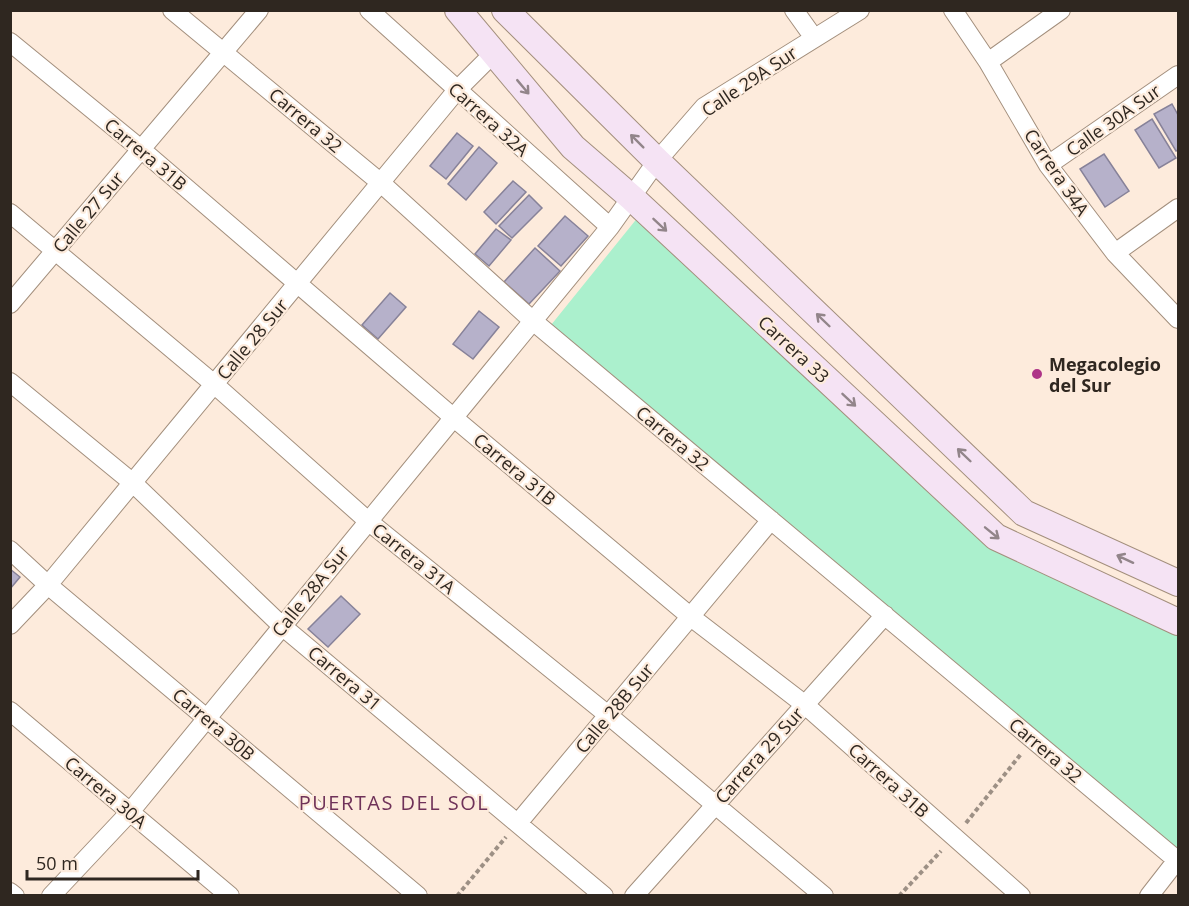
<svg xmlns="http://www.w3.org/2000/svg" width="1189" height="906" font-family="'Open Sans',sans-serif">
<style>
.green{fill:#abf0cd}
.building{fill:#b6b1ca;stroke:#878299;stroke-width:1.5}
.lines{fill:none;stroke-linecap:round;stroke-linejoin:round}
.street-casing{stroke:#a38f7d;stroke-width:20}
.secondary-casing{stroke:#a38f7d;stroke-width:28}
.path{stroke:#9d9085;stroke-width:4;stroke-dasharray:4.5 3;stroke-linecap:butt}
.street{stroke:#fff;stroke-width:18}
.secondary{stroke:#f5e3f4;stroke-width:26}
.oneway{stroke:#92858a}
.poi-dot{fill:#ae3487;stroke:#fdebdc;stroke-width:2}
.labels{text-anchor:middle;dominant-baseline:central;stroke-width:4.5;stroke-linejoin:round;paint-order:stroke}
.street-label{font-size:18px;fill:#2f2720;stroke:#fdebdc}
.poi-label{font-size:18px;font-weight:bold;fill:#2f2720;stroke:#fdebdc;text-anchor:start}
.neighbourhood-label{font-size:20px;letter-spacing:1.5px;fill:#6f3259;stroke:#fdebdc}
</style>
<rect width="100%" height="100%" fill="#fdebdc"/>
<path class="green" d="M 643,211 L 997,540 L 1178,625 L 1178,858 L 547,330 Z"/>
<path class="building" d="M 1172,104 L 1178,115 L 1178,150 L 1176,151 L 1154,114 Z
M 1152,119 L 1176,158 L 1159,168 L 1135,130 Z
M 457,133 L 473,146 L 446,179 L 430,166 Z
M 479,147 L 497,163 L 466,200 L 448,184 Z
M 1104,154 L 1129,191 L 1105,207 L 1080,169 Z
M 513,181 L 526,192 L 496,224 L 484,212 Z
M 529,195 L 542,208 L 512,238 L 499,226 Z
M 565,216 L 588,236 L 561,266 L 538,246 Z
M 496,229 L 511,240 L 489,266 L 475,254 Z
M 535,248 L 560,271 L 529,304 L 504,282 Z
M 390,293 L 406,307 L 378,339 L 362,325 Z
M 479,311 L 499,327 L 473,359 L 453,344 Z
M 10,569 L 20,577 L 10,589 Z
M 341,596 L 360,614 L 328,647 L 308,629 Z"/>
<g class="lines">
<g class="street-casing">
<path id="street" d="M 172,10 L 381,183 L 533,321 L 1178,861
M 369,10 L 610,227
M 794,10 L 814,38
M 953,10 L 988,62 L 1048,165 L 1115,253 L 1178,319
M 10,42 L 142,150 L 454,418 L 691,617 L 804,704 L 1021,896
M 988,62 L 1061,10
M 1048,165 L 1178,75
M 10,213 L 214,384 L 368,521 L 608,715 L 824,896
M 1115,253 L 1178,208
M 10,304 L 259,10
M 10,382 L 133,483 L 282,626 L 604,896
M 10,550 L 48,585 L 418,896
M 10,625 L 48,585 L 457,90 L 494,53
M 10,711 L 230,896
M 518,823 L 771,520
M 10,892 L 15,896
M 51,896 L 130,812 L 610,227 L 657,161 L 704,107 L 860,10
M 634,896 L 885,615
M 1149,896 L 1177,860"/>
</g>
<g class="secondary-casing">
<path id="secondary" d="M 458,10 L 573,147 L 632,198 L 996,537 L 1178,622
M 505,10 L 657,161 L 1024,513 L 1178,583"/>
</g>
<path class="path" d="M 966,823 L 1021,754
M 457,896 L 506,837
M 899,896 L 941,851"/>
<use href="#street" class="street"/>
<use href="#secondary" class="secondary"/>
</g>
<defs><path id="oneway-shaft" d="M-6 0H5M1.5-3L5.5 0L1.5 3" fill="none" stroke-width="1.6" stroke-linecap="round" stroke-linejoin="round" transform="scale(1.5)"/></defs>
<g class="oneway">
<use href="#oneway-shaft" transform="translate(523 87) rotate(50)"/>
<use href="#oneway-shaft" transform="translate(637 141) rotate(-135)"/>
<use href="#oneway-shaft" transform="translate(660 225) rotate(43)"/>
<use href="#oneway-shaft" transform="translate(823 320) rotate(-136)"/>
<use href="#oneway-shaft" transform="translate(849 400) rotate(43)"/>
<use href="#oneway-shaft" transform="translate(964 455) rotate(-136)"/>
<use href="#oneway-shaft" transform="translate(992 533) rotate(39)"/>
<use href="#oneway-shaft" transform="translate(1125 559) rotate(-155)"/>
</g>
<circle class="poi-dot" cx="1037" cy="374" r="6"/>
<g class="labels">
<g class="street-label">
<text transform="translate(749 81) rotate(-34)">Calle 29A Sur</text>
<text transform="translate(489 119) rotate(42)">Carrera 32A</text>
<text transform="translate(306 120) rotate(40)">Carrera 32</text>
<text transform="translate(1113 120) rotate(-35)">Calle 30A Sur</text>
<text transform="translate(146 154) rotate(40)">Carrera 31B</text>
<text transform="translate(1057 172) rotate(56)">Carrera 34A</text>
<text transform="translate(88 212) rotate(-50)">Calle 27 Sur</text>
<text transform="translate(252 339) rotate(-50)">Calle 28 Sur</text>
<text transform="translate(794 349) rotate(43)">Carrera 33</text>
<text transform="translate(673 438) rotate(40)">Carrera 32</text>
<text transform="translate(515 469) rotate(40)">Carrera 31B</text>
<text transform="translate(414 558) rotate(39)">Carrera 31A</text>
<text transform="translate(310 591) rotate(-51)">Calle 28A Sur</text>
<text transform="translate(345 678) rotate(40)">Carrera 31</text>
<text transform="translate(614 708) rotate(-50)">Calle 28B Sur</text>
<text transform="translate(214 724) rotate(40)">Carrera 30B</text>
<text transform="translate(1046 750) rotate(40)">Carrera 32</text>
<text transform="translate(759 755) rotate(-48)">Carrera 29 Sur</text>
<text transform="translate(889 780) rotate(42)">Carrera 31B</text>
<text transform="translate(106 792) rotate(40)">Carrera 30A</text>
</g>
<g class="poi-label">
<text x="1049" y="364">Megacolegio<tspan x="1049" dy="21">del Sur</tspan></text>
</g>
<g class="neighbourhood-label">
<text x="394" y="802">PUERTAS DEL SOL</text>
</g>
</g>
<rect width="1189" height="906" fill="none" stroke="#2f2720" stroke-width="24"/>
<path d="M27 870v9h171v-9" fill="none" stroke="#2f2720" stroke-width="3"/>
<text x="36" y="870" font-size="18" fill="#2f2720" stroke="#fdebdc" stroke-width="4.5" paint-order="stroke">50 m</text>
</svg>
